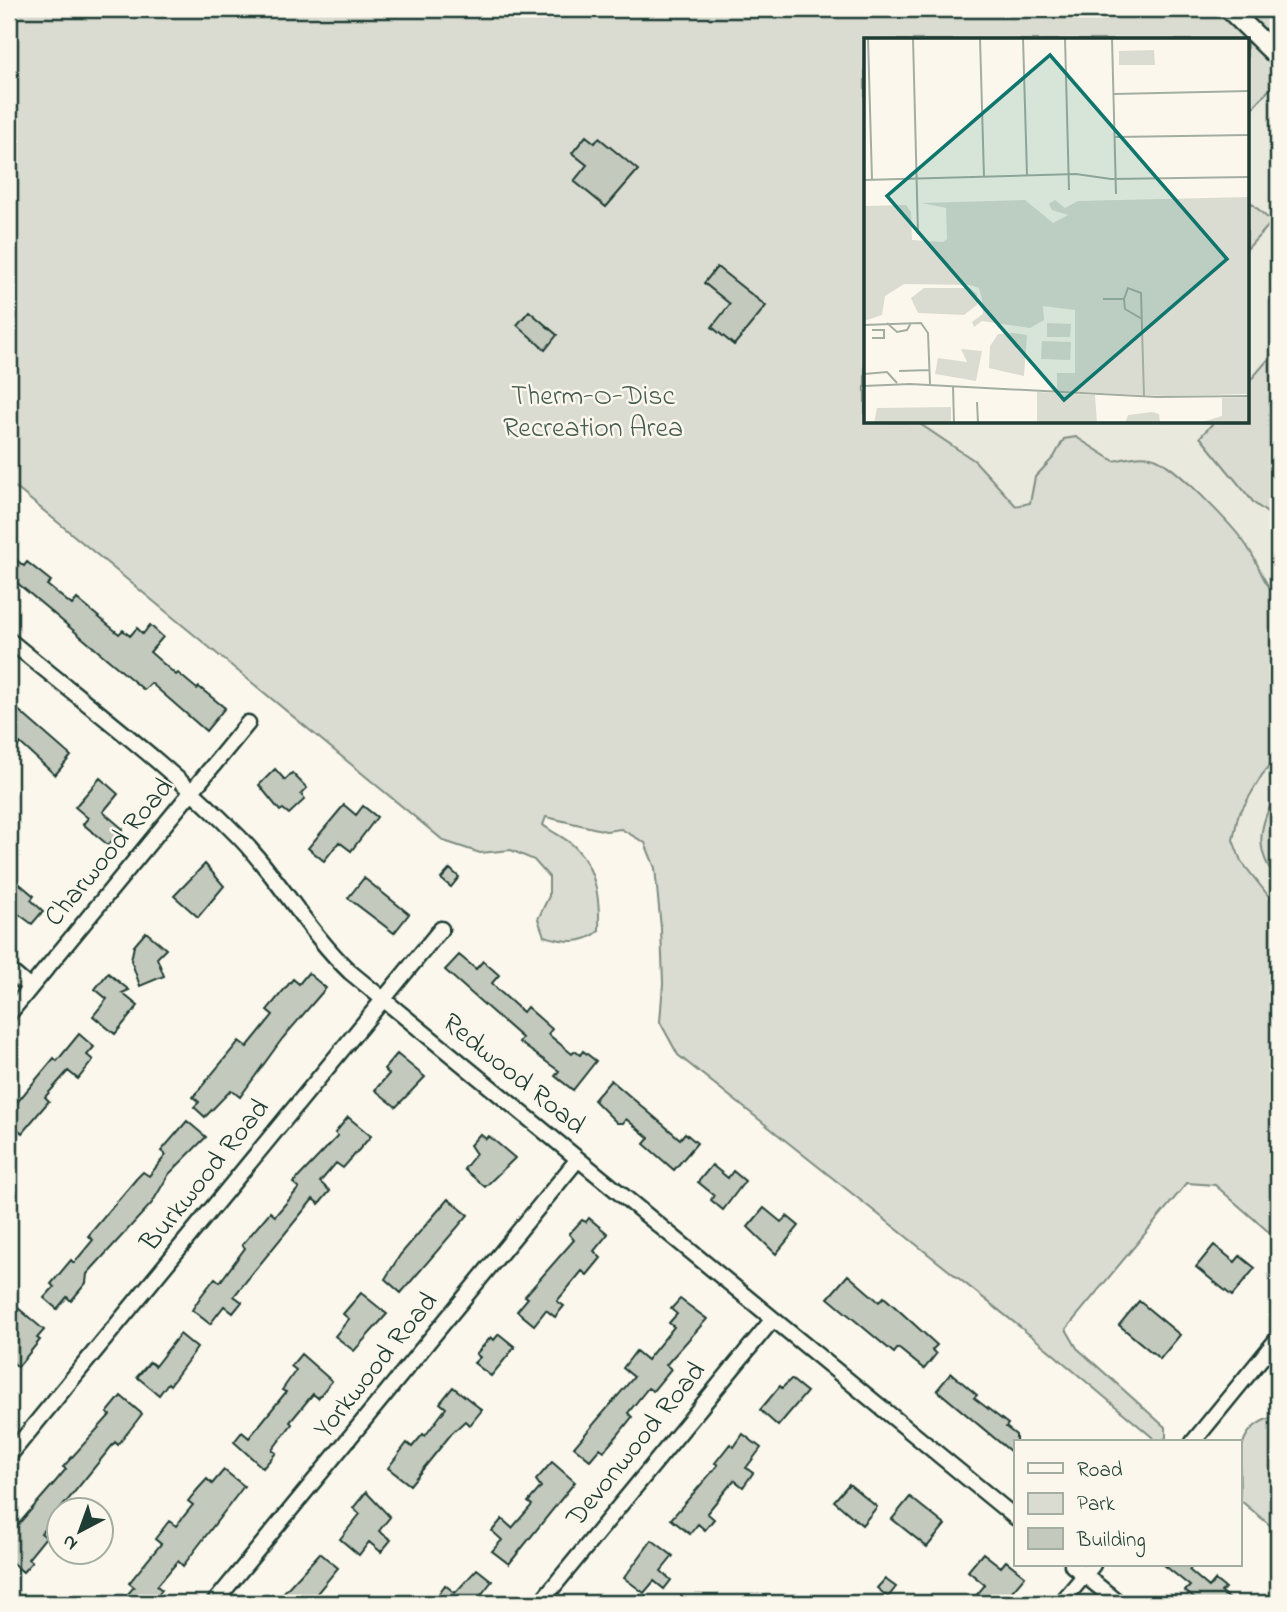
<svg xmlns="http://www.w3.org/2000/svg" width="1287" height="1612" font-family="'Indie Flower',sans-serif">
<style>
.built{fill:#eae9de}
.green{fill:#dbdcd1;stroke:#7d8c82;stroke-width:2}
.building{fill:#c4c9be;stroke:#1f3d34;stroke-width:2}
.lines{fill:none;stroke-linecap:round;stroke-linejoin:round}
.minor-casing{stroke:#1f3d34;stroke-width:19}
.tertiary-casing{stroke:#1f3d34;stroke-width:23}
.minor{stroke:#fbf7ec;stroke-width:14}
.tertiary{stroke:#fbf7ec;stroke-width:18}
.labels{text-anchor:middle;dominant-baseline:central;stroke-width:5;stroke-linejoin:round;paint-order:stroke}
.park-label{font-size:28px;fill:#455d53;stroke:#fbf7ec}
.street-label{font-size:28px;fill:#1f3d34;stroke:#fbf7ec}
.inset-road{fill:none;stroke:#a3ada2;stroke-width:2}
.view{fill:#0f766e;fill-opacity:0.15;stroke:#0f766e;stroke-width:3.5}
.inset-edge{fill:none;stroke:#1f3d34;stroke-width:3.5}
</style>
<rect width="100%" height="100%" fill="#fbf7ec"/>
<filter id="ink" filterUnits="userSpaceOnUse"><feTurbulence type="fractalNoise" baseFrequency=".0143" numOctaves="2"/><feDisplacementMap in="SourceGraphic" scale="14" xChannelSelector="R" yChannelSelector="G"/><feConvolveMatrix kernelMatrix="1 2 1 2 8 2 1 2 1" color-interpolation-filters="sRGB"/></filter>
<g filter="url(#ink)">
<path class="built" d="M 1278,80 L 1278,596 L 1264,585 L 1250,551 L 1136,456 L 1114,462 L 1076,437 L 1064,439 L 1054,457 L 1036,477 L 1030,504 L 1016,506 L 975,461 L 917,422 L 1247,422 L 1247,114 Z
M 1278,756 L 1278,908 L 1241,861 L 1233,840 L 1238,816 L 1262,775 Z"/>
<path class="green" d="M 9,9 L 1218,9 L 1278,66 L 1278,80 L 1247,114 L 1247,40 L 865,40 L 865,422 L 917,422 L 975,461 L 1016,506 L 1030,503 L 1035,477 L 1054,457 L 1064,439 L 1076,437 L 1114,461 C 1127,458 1144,453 1157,459 C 1179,470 1237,529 1250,551 C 1261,568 1262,583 1278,596 L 1278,756 L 1262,775 L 1238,816 L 1233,840 L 1241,861 L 1278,908 L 1278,1240 L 1215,1185 L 1187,1183 L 1066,1329 L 1077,1348 L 1166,1428 L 1166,1438 L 1158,1442 L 1045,1347 L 678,1055 L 660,1022 L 663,983 L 661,928 L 655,868 L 645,843 L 621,829 L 606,831 L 546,817 L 543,825 C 553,833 566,838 575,847 C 597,870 600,901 599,931 C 583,945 564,942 544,936 L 538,919 L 549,896 L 549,877 L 534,860 L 511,850 L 480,853 L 444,841 L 9,482 Z
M 1240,9 L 1278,9 L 1278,46 Z
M 1247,199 L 1272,222 L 1247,249 Z
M 1278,348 L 1278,521 L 1254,503 L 1200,437 L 1214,422 L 1247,422 L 1247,384 Z
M 1278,791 L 1278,880 C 1252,850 1260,822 1278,791 Z
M 1278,1416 L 1278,1532 L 1240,1500 C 1240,1464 1232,1425 1278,1416 Z"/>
<path class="building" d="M 586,136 L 595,143 L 599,138 L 638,170 L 606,207 L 574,181 L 587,165 L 572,153 Z
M 717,267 L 766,306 L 734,345 L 712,327 L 730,304 L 704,283 Z
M 529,311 L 557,335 L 545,350 L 517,325 Z
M 9,554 L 24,566 L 27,562 L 51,581 L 47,585 L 72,605 L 77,599 L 119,634 L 123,630 L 130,636 L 137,628 L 143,634 L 150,625 L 163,637 L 150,652 L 176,675 L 178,673 L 197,689 L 199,687 L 225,708 L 206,731 L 151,683 L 144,690 L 9,576 Z
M 9,702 L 71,756 L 55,775 L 20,743 L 18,746 L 9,738 Z
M 275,769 L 285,780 L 292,773 L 307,788 L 301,794 L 305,799 L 289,814 L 283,809 L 280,811 L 259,785 Z
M 100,778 L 118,794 L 103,812 L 123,829 L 108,845 L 83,824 L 88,818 L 75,807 Z
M 344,805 L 356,815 L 363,806 L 377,817 L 351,851 L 339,842 L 324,861 L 308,848 Z
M 205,864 L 224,886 L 198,917 L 174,896 Z
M 450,869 L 459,877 L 451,887 L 441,879 Z
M 9,875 L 34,896 L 31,900 L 43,911 L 32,924 L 9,907 Z
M 364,878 L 409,914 L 394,933 L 348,898 Z
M 146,932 L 166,949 L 157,958 L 164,976 L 140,986 L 131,960 L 134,946 Z
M 459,955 L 476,969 L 483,961 L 499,975 L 492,983 L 497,989 L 523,1012 L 527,1007 L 552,1029 L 548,1034 L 572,1054 L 575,1051 L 580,1055 L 583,1051 L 596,1061 L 573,1090 L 555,1076 L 559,1071 L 519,1042 L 522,1038 L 445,970 Z
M 108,973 L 129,990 L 122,993 L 138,1006 L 115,1034 L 93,1016 L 107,999 L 95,989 Z
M 308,973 L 326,988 L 282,1039 L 240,1097 L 231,1090 L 205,1117 L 194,1107 L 199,1102 L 193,1097 L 239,1041 L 247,1047 L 273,1015 L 267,1010 L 293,979 L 299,984 Z
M 79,1034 L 94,1047 L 87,1055 L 93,1060 L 78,1079 L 68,1071 L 45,1097 L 49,1101 L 22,1133 L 9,1121 L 9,1102 L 14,1106 L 54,1058 L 57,1061 Z
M 397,1054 L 425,1077 L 396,1107 L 375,1090 L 389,1074 L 384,1069 Z
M 611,1080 L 680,1139 L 685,1133 L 697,1143 L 674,1170 L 644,1144 L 649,1138 L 626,1119 L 623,1123 L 617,1123 L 594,1100 Z
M 348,1117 L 371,1136 L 343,1168 L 336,1163 L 320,1182 L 330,1191 L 319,1204 L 313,1199 L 234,1296 L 242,1302 L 233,1313 L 224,1306 L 210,1324 L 192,1310 L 201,1296 L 215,1278 L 220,1282 L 245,1248 L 242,1245 L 270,1212 L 275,1216 L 299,1188 L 293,1183 L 338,1136 L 335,1133 Z
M 187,1121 L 206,1137 L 169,1174 L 152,1203 L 87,1274 L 86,1283 L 71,1301 L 67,1297 L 57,1309 L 44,1298 L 54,1287 L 51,1284 L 71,1260 L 74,1263 L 93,1240 L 88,1236 L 137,1178 L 143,1172 L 149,1176 L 166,1155 L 161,1151 Z
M 480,1134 L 486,1139 L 489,1136 L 515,1158 L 485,1187 L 464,1169 L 476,1154 L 470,1145 Z
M 712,1165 L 728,1178 L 733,1171 L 745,1181 L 723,1210 L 711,1200 L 714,1195 L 698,1182 Z
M 448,1199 L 468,1215 L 401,1293 L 385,1279 L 400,1255 Z
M 764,1208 L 781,1222 L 787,1216 L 799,1226 L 776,1254 L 748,1227 Z
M 589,1218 L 608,1234 L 594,1251 L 601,1258 L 587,1275 L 582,1271 L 557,1301 L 564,1306 L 555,1317 L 546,1310 L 534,1325 L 517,1311 L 528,1298 L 525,1296 L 574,1240 L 569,1234 L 582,1220 L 586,1222 Z
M 1214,1245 L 1235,1262 L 1240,1256 L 1255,1268 L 1232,1296 L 1196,1267 Z
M 848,1275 L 879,1302 L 884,1297 L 937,1345 L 932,1350 L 936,1354 L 924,1369 L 898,1348 L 894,1353 L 828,1298 Z
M 361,1293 L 387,1314 L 354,1351 L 335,1336 L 349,1319 L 343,1314 Z
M 680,1299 L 707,1319 L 666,1365 L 671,1369 L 653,1391 L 648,1388 L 628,1413 L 632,1417 L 617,1436 L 604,1451 L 600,1448 L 590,1460 L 574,1447 L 634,1377 L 623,1368 L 636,1351 L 647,1360 L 674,1327 L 669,1323 L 677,1314 L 671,1309 Z
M 1139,1301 L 1180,1335 L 1160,1359 L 1119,1325 Z
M 18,1308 L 44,1330 L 37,1338 L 40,1340 L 18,1367 L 9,1359 L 9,1319 Z
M 180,1334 L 197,1348 L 170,1385 L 168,1383 L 159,1395 L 137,1377 L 150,1362 L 155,1366 Z
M 499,1334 L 515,1347 L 491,1376 L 474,1363 L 480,1357 L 476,1354 L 491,1337 L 494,1340 Z
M 301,1354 L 332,1381 L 318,1398 L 313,1394 L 290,1422 L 292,1424 L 272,1450 L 276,1453 L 263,1468 L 234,1442 L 242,1432 L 249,1438 L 286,1392 L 282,1390 L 296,1370 L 291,1366 Z
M 951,1373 L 977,1395 L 974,1398 L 1008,1424 L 1006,1427 L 1016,1435 L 1016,1456 L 937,1390 Z
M 791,1379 L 807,1392 L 778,1426 L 760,1410 L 780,1386 L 782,1388 Z
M 453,1387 L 482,1410 L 470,1425 L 465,1421 L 452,1433 L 410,1485 L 388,1468 L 407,1443 L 412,1447 L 423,1434 L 425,1436 L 446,1408 L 440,1403 Z
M 121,1396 L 142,1414 L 118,1445 L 115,1442 L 41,1533 L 46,1537 L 28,1559 L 32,1562 L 23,1572 L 9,1560 L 9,1535 L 56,1481 L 66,1469 L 63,1467 L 110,1415 L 107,1413 Z
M 743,1434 L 761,1448 L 746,1468 L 753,1473 L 743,1487 L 734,1480 L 707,1513 L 714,1519 L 705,1530 L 698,1524 L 690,1534 L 671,1519 L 718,1465 L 715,1463 L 730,1444 L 734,1447 Z
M 552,1462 L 575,1482 L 509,1564 L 492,1551 L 502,1540 L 492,1531 L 502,1519 L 512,1528 L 532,1505 L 528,1502 L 541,1487 L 536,1480 Z
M 224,1470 L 244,1486 L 195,1550 L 183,1566 L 178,1561 L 157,1586 L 162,1590 L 151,1603 L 120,1603 L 134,1587 L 129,1583 L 161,1544 L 155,1539 L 169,1521 L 176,1526 L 193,1505 L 188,1501 L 197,1490 L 207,1479 L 212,1484 Z
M 849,1484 L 877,1507 L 862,1525 L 834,1501 Z
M 366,1492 L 390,1517 L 379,1531 L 391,1540 L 381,1552 L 369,1542 L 359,1555 L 340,1539 L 360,1514 L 353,1508 Z
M 910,1497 L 945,1525 L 927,1547 L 892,1519 Z
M 652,1540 L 673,1556 L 661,1571 L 671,1580 L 664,1589 L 654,1581 L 644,1593 L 624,1578 Z
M 320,1553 L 338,1568 L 309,1603 L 274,1603 Z
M 983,1553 L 1001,1567 L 1006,1561 L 1025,1576 L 1002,1603 L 970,1603 L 985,1585 L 968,1571 Z
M 1164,1565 L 1194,1565 L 1189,1570 L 1209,1587 L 1215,1580 L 1225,1588 L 1221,1592 L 1235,1603 L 1200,1603 L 1185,1591 L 1190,1586 Z
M 477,1569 L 492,1581 L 481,1595 L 492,1603 L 445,1603 L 437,1596 L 445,1585 L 455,1593 Z
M 885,1579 L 896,1587 L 888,1597 L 877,1588 Z"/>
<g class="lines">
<g class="minor-casing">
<path id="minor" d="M 9,640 C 86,704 169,765 239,837 C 280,879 307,931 350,972 L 1016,1518
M 9,970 L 30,988
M 9,1014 L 248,723
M 1193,1442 L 1278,1338
M 9,1456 L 441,929
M 1072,1565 L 1119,1603
M 214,1603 L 578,1159
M 540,1603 L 773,1319
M 1061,1603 L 1093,1565"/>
</g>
<g class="tertiary-casing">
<path id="tertiary" d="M 1229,9 L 1278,57"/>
</g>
<use href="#minor" class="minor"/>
<use href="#tertiary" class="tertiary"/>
</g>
</g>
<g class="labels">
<g class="park-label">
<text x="593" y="397">Therm-O-Disc<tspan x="593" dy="32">Recreation Area</tspan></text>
</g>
<g class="street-label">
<text transform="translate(110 853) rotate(-50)">Charwood Road</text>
<text transform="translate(513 1075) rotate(39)">Redwood Road</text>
<text transform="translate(206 1176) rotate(-51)">Burkwood Road</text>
<text transform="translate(377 1366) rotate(-51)">Yorkwood Road</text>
<text transform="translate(637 1445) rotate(-51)">Devonwood Road</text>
</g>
</g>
<g transform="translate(864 38)">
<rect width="385" height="385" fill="#fbf7ec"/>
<path d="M 290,12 L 291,27 L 255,27 L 255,13 ZM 385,159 L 385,356 L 302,358 L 193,353 L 193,335 L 211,335 L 211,272 L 179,268 L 180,282 L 166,290 L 118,283 L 110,289 L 108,284 L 119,276 L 118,261 L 115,250 L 106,247 L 40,246 L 21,258 L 18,277 L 0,283 L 0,168 L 42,167 L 47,174 L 48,202 L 79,204 L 83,201 L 82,170 L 58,165 L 161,162 L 189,185 L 204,177 L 188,172 L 185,166 L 191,162 L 201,170 L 214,163 ZM 60,250 L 106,250 L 113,256 L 113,267 L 100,277 L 54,275 L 47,260 ZM 183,285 L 207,286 L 206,299 L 183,299 ZM 149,295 L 163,297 L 160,338 L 125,330 L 126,308 L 134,296 ZM 178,303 L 207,304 L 206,322 L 177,321 ZM 97,311 L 118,313 L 112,343 L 71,336 L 74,320 L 103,324 ZM 173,354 L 231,357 L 233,385 L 173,385 ZM 385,359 L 385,385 L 335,385 L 358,378 L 358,360 ZM 87,369 L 87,384 L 10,385 L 13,370 ZM 288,374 L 295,376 L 296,385 L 261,385 L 264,377 Z" fill="#dbdcd1"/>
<path class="inset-road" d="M 4,0 L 8,142M 49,0 L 54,196M 116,0 L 120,139M 159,0 L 163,137M 201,0 L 205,152M 248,0 L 252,156M 250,56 L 385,53M 251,99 L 385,97M 0,142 L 212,136 L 247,141 L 385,139M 239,261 L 260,261 L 261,271 L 278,281M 260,261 L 264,250 L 277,255 L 280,358M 23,285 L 33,294 L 43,292 L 47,285M 0,287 L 57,285 L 64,295 L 66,346M 8,292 L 20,292 L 20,300 L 8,300M 35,333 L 66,332M 0,336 L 23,334 L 33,345M 0,348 L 46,346 L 293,359 L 385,358M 89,348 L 90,385M 113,364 L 114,385"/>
<path class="view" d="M 186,17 L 363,221 L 200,362 L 23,158 Z"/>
<rect width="385" height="385" class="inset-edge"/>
</g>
<rect width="1287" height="1612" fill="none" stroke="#fbf7ec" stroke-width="35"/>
<rect x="18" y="18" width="1252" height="1577" fill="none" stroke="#1f3d34" stroke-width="2.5" filter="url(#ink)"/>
<rect x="1014" y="1440" width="228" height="126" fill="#fbf7ec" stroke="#a3ada2" stroke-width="2"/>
<rect x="1028" y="1463" width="35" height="10" fill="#fbf7ec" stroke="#a3ada2" stroke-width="2"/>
<text x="1077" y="1476" font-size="21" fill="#1f3d34">Road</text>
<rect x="1028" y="1493" width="35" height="21" fill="#dbdcd1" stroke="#a3ada2" stroke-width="2"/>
<text x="1077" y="1510" font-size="21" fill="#1f3d34">Park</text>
<rect x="1028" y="1528" width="35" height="21" fill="#c4c9be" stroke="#a3ada2" stroke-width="2"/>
<text x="1077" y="1546" font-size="21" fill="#1f3d34">Building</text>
<g transform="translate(80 1531) rotate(221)"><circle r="33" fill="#fbf7ec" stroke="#a3ada2" stroke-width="2"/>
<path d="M0-5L12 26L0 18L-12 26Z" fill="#1f3d34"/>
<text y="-10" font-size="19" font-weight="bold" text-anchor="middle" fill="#1f3d34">N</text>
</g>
</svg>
